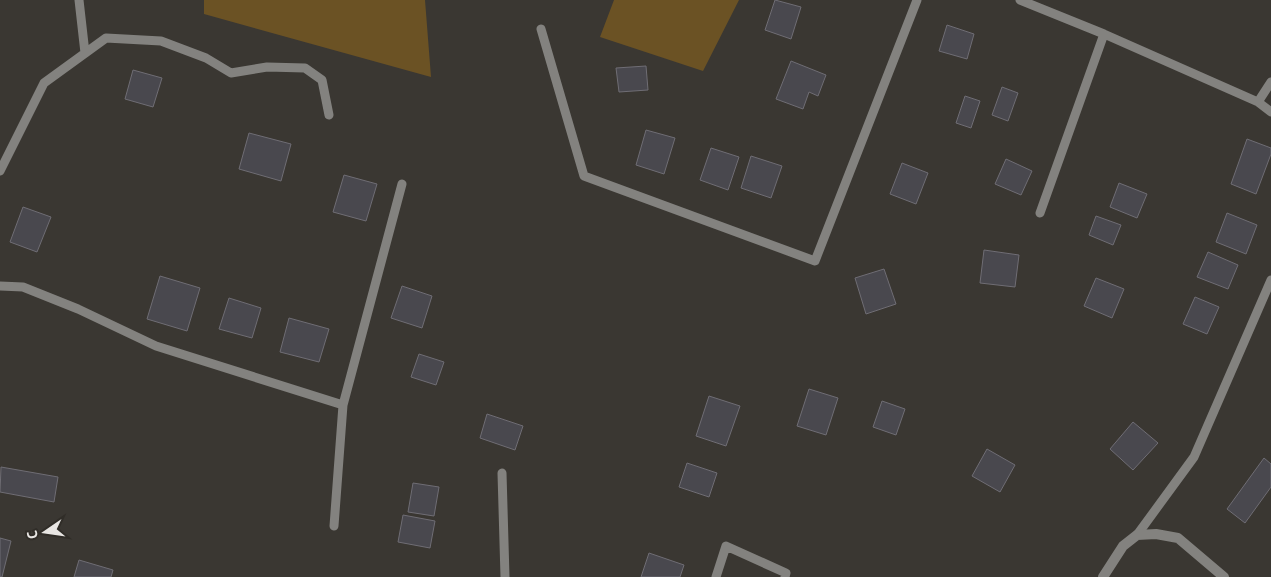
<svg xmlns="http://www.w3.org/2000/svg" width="1271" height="577" font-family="'PT Sans',sans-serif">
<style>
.green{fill:#6b5224}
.building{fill:#49484e;stroke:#6f6d74}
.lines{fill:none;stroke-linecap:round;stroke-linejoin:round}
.service{stroke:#83827f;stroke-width:9}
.minor{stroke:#83827f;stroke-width:10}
</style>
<rect width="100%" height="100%" fill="#3a3732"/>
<path class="green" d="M 204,0 L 425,0 L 431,77 L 204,14 Z
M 614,0 L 739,0 L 703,71 L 600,37 Z"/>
<path class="building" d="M 775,0 L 801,7 L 791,39 L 765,30 Z
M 947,25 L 974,34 L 967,59 L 939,51 Z
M 791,61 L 826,75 L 818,96 L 809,92 L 803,109 L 776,99 Z
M 646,66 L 648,90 L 619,92 L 616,68 Z
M 133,70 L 162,78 L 153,107 L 125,99 Z
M 1002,87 L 1018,93 L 1008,121 L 992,115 Z
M 965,96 L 980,101 L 971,128 L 956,123 Z
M 646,130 L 675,138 L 664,174 L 636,165 Z
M 249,133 L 291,144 L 281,181 L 239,169 Z
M 1247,139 L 1271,148 L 1271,154 L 1256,194 L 1231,184 Z
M 711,148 L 739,157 L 728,190 L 700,180 Z
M 751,156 L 782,166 L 771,198 L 741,188 Z
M 1006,159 L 1032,171 L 1021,195 L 995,184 Z
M 902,163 L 928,173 L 916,204 L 890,194 Z
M 344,175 L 377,184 L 366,221 L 333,212 Z
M 1119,183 L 1147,194 L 1137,218 L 1110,207 Z
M 23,207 L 51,217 L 37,252 L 10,242 Z
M 1227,213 L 1257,225 L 1246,254 L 1216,242 Z
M 1096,216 L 1121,225 L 1113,245 L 1089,235 Z
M 984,250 L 1019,255 L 1015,287 L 980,283 Z
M 1208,252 L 1238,265 L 1228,289 L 1197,277 Z
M 884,269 L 896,304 L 866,314 L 855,278 Z
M 160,276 L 200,288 L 187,331 L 147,319 Z
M 1096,278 L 1124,289 L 1112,318 L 1084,306 Z
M 402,286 L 432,296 L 422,328 L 391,318 Z
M 1195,297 L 1219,307 L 1207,334 L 1183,324 Z
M 229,298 L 261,308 L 252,338 L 219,329 Z
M 289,318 L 329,329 L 319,362 L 280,352 Z
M 419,354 L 444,362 L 436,385 L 411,377 Z
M 809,389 L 838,398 L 826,435 L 797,426 Z
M 709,396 L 740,406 L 726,446 L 696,436 Z
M 882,401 L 905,409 L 896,435 L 873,427 Z
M 487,414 L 523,426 L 515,450 L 480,438 Z
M 1133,422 L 1158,443 L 1133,470 L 1110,449 Z
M 987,449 L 1015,465 L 1000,492 L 972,476 Z
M 1264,458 L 1271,464 L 1271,487 L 1245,523 L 1227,509 Z
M 687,463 L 717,473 L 709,497 L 679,487 Z
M 1,467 L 58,477 L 54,502 L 0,492 Z
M 413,483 L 439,487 L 434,516 L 408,512 Z
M 403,515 L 435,521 L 430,548 L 398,542 Z
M 0,538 L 11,541 L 2,577 L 0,577 Z
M 649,553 L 684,565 L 680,577 L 641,577 Z
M 79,560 L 113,570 L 111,577 L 74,577 Z"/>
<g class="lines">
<path class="service" d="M 79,0 L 85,53
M 1020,0 L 1104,34 L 1258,102 L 1271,112
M 541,29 L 584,176 L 815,261 L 917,0
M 1258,102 L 1271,82
M 0,171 L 44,83 L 106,38 L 161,41 L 206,58 L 231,73 L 267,67 L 305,68 L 322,80 L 329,115
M 1040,213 L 1104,34
M 0,286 L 23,287 L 78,309 L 156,346 L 343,405 L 402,184
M 502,473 L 505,577
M 334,526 L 343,405
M 1137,535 L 1194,457 L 1271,280
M 716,577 L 726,546 L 786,573 L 785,577"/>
<path class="minor" d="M 1103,577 L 1123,546 L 1137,535 L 1156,534 L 1178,538 L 1224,577"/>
</g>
<g transform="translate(45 532) rotate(257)" stroke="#302d28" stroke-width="4" paint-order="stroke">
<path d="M0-4L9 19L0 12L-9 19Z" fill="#e8e6e3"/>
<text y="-8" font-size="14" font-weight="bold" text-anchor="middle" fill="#e8e6e3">С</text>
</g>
</svg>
